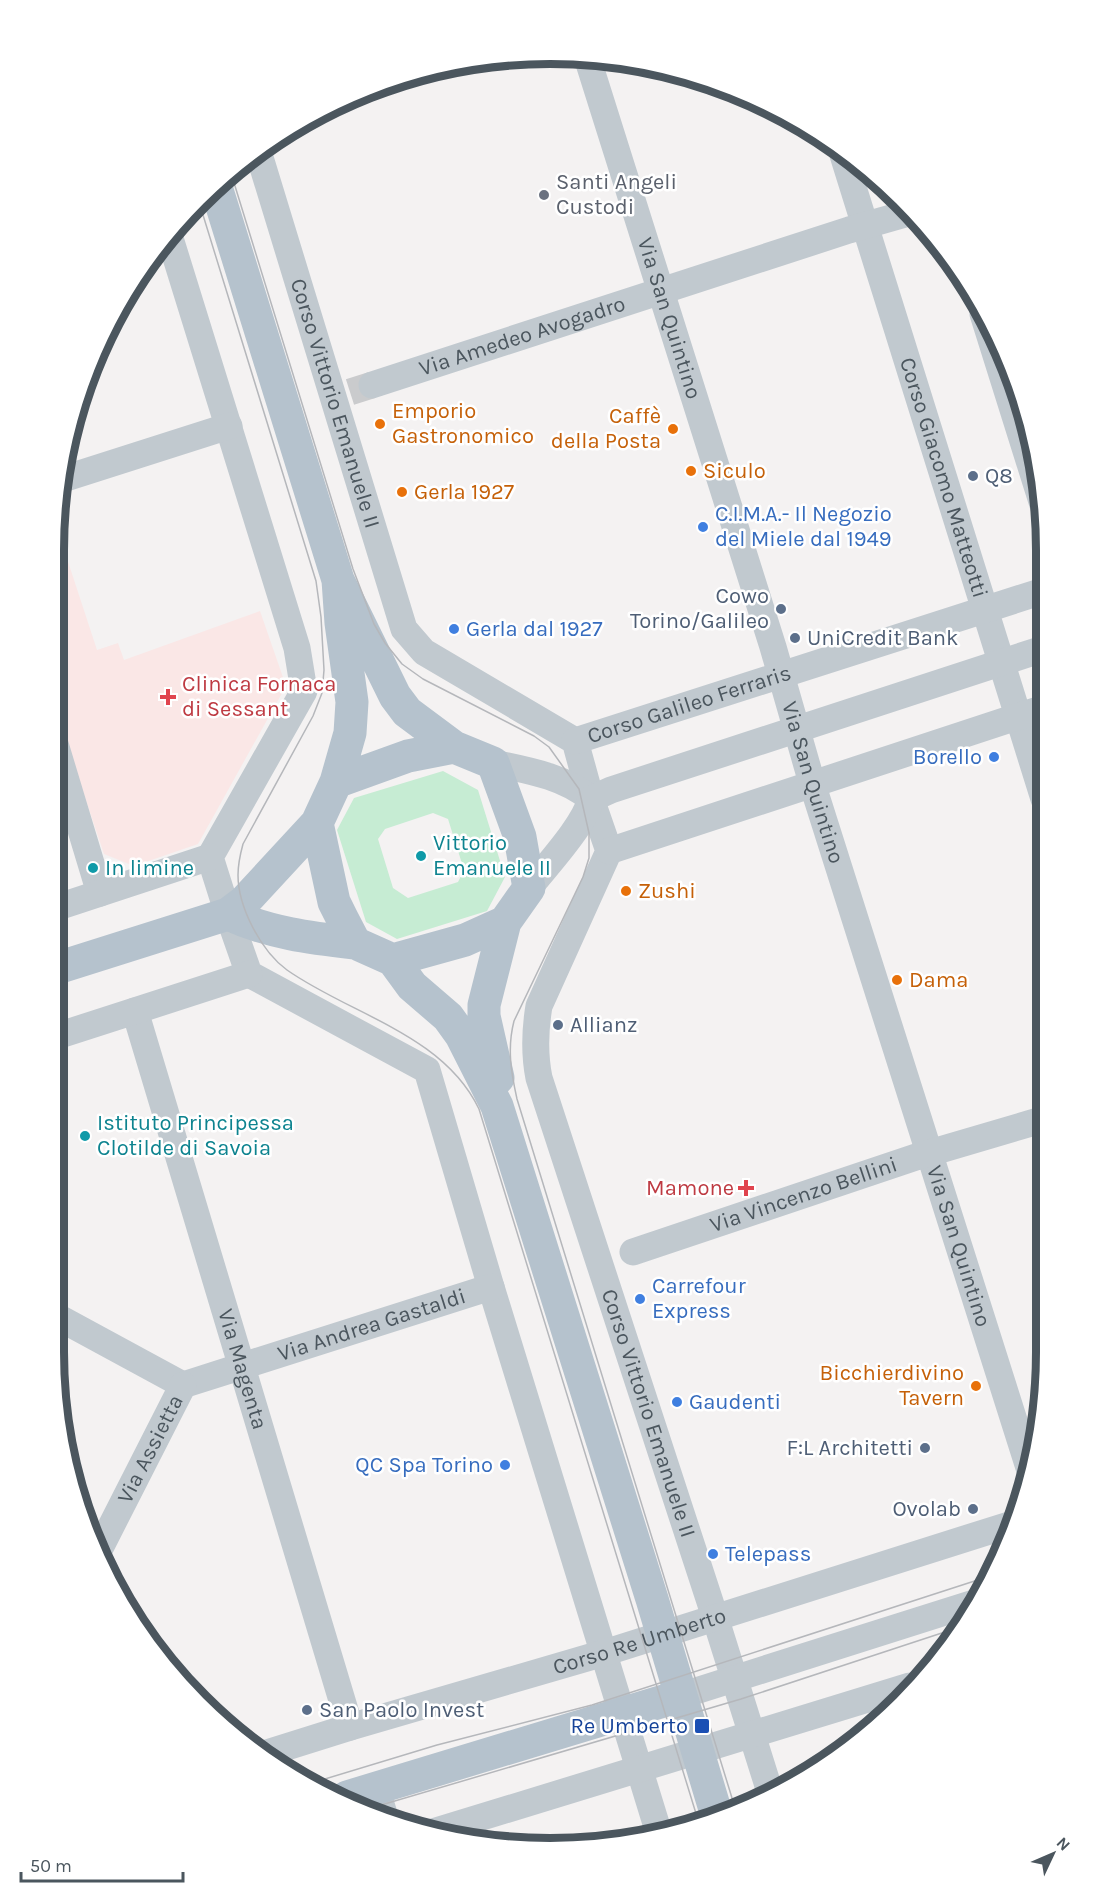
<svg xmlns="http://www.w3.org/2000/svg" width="1101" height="1902" font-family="Karla,sans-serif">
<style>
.medical{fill:#fae7e6}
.green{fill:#c6ecd3;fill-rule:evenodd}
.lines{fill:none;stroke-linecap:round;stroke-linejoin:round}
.minor-tunnel{stroke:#cacbcd;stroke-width:27;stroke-dasharray:27 14;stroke-linecap:butt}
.minor{stroke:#c1c9cf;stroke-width:27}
.major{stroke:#b5c2cd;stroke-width:33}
.tram{stroke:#b5b7bb;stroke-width:1.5}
.worship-dot{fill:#6b7280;stroke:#fff;stroke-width:2}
.food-dot{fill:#e8710a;stroke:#fff;stroke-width:2}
.service-dot{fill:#5c6f8a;stroke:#fff;stroke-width:2}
.shop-dot{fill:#3f7fe0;stroke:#fff;stroke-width:2}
.health-dot{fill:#e0444e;stroke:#fff;stroke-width:2}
.culture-dot{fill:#0f9aa8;stroke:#fff;stroke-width:2}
.transit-dot{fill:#1a4fb4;stroke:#fff;stroke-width:2}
.labels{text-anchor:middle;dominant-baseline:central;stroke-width:5;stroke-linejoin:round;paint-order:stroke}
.worship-label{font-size:22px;fill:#5b616d;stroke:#fff;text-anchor:start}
.street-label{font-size:22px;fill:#4b565e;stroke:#fff}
.food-label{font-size:22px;fill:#c56008;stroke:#fff;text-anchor:start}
.service-label{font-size:22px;fill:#4e5e75;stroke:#fff;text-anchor:start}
.shop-label{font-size:22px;fill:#366cbe;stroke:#fff;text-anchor:start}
.health-label{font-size:22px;fill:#be3a42;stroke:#fff;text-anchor:start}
.culture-label{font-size:22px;fill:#0d838f;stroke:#fff;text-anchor:start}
.transit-label{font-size:22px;fill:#164399;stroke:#fff;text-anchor:end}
.rim{fill:none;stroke:#4b565e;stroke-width:8}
</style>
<rect width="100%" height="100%" fill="#f4f2f2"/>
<path class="medical" d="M 55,522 L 97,650 L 118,643 L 124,660 L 260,611 L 286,686 L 198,844 L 134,866 L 104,854 L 55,708 Z"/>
<path class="green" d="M 443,771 L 478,790 L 505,877 L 487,911 L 397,939 L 366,922 L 337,830 L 354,798 ZM 433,813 L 448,819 L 464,870 L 458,882 L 408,898 L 393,888 L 378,839 L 385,829 Z"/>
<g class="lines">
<path class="minor-tunnel" d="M 350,392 L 372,385"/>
<g class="minor">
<path id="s1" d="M 587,57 L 773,647 L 812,783 L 1031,1474"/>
<path id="s2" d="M 258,151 L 404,629 L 424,652 L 575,741 L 591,799 L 609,851 L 539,1006 C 535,1030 534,1053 539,1078 L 715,1617 L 770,1792"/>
<path id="s3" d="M 843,155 L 1044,799"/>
<path d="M 169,235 L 297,648 L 304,691 L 210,857 L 228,914 L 249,974 L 427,1070 L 491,1287 L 658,1830"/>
<path d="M 983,314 L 1043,505"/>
<path id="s4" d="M 372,385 L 849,230 L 912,212"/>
<path d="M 63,479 L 229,426"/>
<path id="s5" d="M 575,741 L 1043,591"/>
<path d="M 55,744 L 100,893"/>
<path d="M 493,763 C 526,770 564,776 591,799"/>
<path d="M 609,851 L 1044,708"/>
<path d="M 529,888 C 547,865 584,826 591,799 L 611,790 L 1043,649"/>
<path d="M 55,908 L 210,857"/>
<path id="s6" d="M 135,1011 L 350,1727"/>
<path d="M 54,1037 L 249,974"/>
<path id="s7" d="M 633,1252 L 916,1157 L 1045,1119"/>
<path d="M 54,1315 L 183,1385"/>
<path id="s8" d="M 183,1385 L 491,1287"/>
<path id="s9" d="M 100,1548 L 183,1385"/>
<path d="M 680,1696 L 980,1601"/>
<path id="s10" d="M 264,1754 L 350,1727 L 604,1653 L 1012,1524"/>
<path d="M 376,1788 L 384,1814"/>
<path d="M 433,1832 L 910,1686"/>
</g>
<path class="major" d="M 216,187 L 338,580 L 395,696 L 407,712 L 454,747
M 336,782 L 408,756 L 454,747 L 493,763 L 520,837 L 529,888 L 505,922 L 465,940 L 393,960 L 355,943 L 342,918 L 334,902 L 317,823 L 336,782 L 350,733 L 352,702 L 341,623 L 338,580
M 228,914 C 269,933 311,938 355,943
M 393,960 L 412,986 L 448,1017 L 461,1035 L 497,1106 L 652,1599 L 717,1816
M 54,969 L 228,914 L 244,902 L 317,823
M 498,1078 L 484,1016 L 484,1005 L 505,922
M 347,1797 L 680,1696"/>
<path class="tram" d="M 231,173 L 353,569 L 374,624 L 385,643 L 402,664 L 423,679 L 534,736 L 549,747 L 579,789 L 589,833 L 589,858 L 583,877 L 514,1021 C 507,1048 511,1072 517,1099 L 736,1811
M 199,202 L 316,581 L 321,617 L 324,670 L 322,693 L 313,716 L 243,844 C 240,855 238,864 238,875 C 238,907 261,951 287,970 C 351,1015 443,1034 479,1109 L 698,1820
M 315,1782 L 437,1745 L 592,1705 L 990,1576
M 371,1808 L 741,1699 L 957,1628"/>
</g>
<circle class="worship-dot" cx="544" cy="195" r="6"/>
<g class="food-dot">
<circle cx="380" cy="424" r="6"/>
<circle cx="673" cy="429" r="6"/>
<circle cx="691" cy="471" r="6"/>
<circle cx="402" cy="492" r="6"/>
<circle cx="626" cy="891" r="6"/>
<circle cx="897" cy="980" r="6"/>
<circle cx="976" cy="1386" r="6"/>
</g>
<g class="service-dot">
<circle cx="973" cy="476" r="6"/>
<circle cx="781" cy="609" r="6"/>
<circle cx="795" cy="638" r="6"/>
<circle cx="558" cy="1025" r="6"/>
<circle cx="925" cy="1448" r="6"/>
<circle cx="973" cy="1509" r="6"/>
<circle cx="307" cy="1710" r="6"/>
</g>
<g class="shop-dot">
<circle cx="703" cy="527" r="6"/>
<circle cx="454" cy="629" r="6"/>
<circle cx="994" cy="757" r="6"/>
<circle cx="640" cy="1299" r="6"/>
<circle cx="677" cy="1402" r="6"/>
<circle cx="505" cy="1465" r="6"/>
<circle cx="713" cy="1554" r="6"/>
</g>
<g class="health-dot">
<path d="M165 688h6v6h6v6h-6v6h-6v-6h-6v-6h6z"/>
<path d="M743 1179h6v6h6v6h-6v6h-6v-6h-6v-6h6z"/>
</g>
<g class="culture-dot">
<circle cx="421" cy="856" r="6"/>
<circle cx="93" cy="868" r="6"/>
<circle cx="85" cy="1136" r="6"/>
</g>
<rect class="transit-dot" x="694" y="1718" width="16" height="16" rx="3"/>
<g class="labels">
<g class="worship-label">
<text x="556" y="182">Santi Angeli<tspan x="556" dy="25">Custodi</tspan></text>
</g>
<g class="street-label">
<text stroke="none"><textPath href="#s1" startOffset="274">Via San Quintino</textPath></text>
<text stroke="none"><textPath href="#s4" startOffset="158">Via Amedeo Avogadro</textPath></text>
<text stroke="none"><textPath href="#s2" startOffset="264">Corso Vittorio Emanuele II</textPath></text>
<text stroke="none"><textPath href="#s3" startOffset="338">Corso Giacomo Matteotti</textPath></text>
<text stroke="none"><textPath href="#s5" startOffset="120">Corso Galileo Ferraris</textPath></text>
<text stroke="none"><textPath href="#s1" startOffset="760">Via San Quintino</textPath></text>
<text stroke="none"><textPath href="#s7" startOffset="180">Via Vincenzo Bellini</textPath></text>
<text stroke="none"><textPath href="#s1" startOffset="1246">Via San Quintino</textPath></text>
<text stroke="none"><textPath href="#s8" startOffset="198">Via Andrea Gastaldi</textPath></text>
<text stroke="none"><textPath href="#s6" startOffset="374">Via Magenta</textPath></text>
<text stroke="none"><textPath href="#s2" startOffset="1416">Corso Vittorio Emanuele II</textPath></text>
<text stroke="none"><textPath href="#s9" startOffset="111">Via Assietta</textPath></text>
<text stroke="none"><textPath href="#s10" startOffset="392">Corso Re Umberto</textPath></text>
</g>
<g class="food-label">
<text x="392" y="411">Emporio<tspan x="392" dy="25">Gastronomico</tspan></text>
<text x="661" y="416" text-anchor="end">Caffè<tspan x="661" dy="25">della Posta</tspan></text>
<text x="703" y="471">Siculo</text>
<text x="414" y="492">Gerla 1927</text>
<text x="638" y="891">Zushi</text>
<text x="909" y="980">Dama</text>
<text x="964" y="1373" text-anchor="end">Bicchierdivino<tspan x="964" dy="25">Tavern</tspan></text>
</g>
<g class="service-label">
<text x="985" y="476">Q8</text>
<text x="769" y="596" text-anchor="end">Cowo<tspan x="769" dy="25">Torino/Galileo</tspan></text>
<text x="807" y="638">UniCredit Bank</text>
<text x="570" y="1025">Allianz</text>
<text x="913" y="1448" text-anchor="end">F:L Architetti</text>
<text x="961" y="1509" text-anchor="end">Ovolab</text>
<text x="319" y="1710">San Paolo Invest</text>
</g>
<g class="shop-label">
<text x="715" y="514">C.I.M.A.- Il Negozio<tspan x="715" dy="25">del Miele dal 1949</tspan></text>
<text x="466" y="629">Gerla dal 1927</text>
<text x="982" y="757" text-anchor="end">Borello</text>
<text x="652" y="1286">Carrefour<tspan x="652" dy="25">Express</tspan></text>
<text x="689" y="1402">Gaudenti</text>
<text x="493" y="1465" text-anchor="end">QC Spa Torino</text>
<text x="725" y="1554">Telepass</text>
</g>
<g class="health-label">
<text x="182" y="684">Clinica Fornaca<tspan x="182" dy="25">di Sessant</tspan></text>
<text x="734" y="1188" text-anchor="end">Mamone</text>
</g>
<g class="culture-label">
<text x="433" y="843">Vittorio<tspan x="433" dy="25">Emanuele II</tspan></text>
<text x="105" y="868">In limine</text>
<text x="97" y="1123">Istituto Principessa<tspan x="97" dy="25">Clotilde di Savoia</tspan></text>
</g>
<g class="transit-label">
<text x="688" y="1726">Re Umberto</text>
</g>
</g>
<path d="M0 0H1101V1902H0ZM550 64H550A486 486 0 0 1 1036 550V1352A486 486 0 0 1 550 1838H550A486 486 0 0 1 64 1352V550A486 486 0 0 1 550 64Z" fill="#fff" fill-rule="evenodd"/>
<path class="rim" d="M550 64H550A486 486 0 0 1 1036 550V1352A486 486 0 0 1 550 1838H550A486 486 0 0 1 64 1352V550A486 486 0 0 1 550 64Z"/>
<g transform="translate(1053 1854) rotate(46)" stroke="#ffffff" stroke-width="4.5" paint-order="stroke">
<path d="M0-4.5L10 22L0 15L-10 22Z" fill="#4b565e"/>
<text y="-9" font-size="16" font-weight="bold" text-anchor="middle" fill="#4b565e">N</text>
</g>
<path d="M21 1872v9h162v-9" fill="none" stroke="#4b565e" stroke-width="3"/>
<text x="30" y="1872" font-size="18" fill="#4b565e" stroke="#ffffff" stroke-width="4.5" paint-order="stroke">50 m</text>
</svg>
